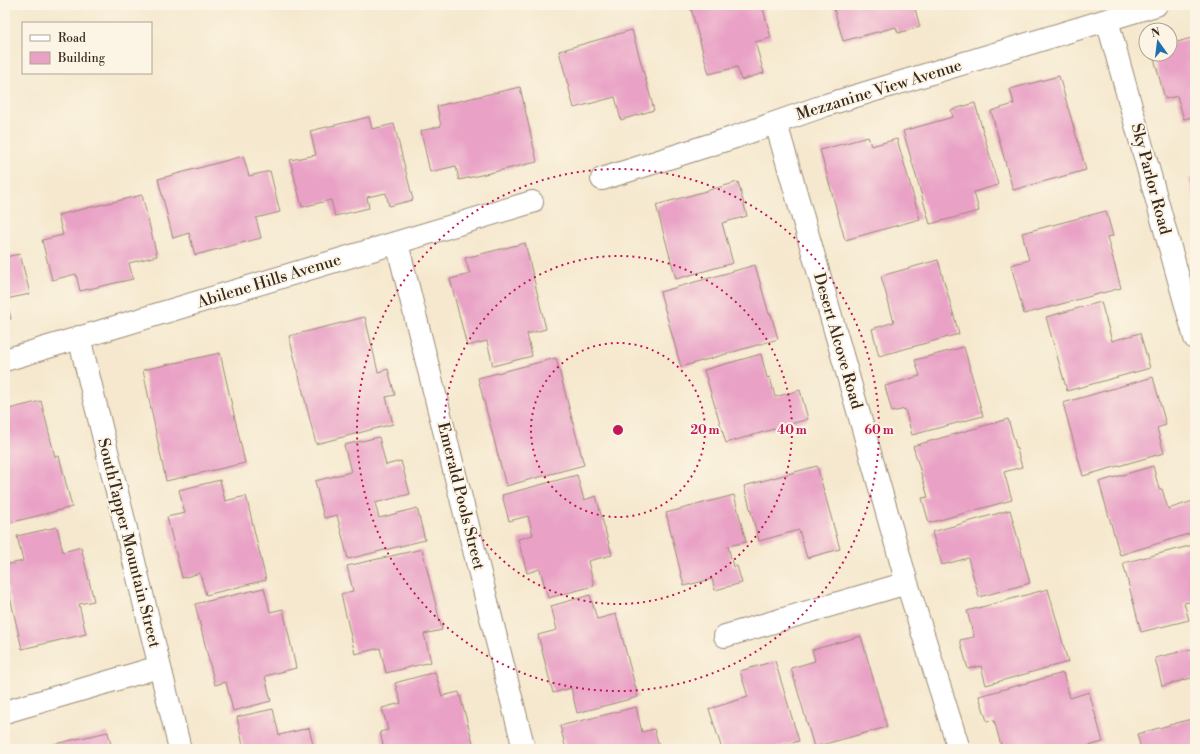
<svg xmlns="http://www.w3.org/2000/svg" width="1200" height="754" font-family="'Libre Bodoni',serif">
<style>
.building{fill:#e9a2c6}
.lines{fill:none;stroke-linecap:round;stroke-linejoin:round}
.minor-casing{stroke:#988976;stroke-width:24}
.minor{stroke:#fff;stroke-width:22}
.ring{fill:none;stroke:#c2185b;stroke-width:2;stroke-dasharray:2 4}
.labels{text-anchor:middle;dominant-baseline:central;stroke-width:4;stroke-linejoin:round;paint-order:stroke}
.street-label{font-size:16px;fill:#3b2a1e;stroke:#fcf5e5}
.centre{fill:#c2185b;stroke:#fcf5e5;stroke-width:2}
.ring-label{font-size:12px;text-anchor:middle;font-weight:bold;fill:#c2185b;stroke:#fcf5e5;stroke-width:4;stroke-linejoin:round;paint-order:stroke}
</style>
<rect width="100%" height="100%" fill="#fcf5e5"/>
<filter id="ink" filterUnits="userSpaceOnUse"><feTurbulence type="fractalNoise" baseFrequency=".025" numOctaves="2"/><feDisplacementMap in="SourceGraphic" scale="8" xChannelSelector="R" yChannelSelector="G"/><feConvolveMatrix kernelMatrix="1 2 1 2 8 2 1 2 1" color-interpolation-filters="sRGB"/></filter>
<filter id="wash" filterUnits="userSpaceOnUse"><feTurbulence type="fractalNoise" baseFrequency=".012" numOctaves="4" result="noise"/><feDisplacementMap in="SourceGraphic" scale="16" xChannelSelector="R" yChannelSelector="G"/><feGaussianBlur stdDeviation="0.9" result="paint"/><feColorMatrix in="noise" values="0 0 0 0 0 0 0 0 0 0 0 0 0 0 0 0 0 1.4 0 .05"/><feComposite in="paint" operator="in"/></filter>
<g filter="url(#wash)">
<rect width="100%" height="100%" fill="#f5e8ce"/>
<g id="blocks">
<path class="building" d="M 690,5 L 762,5 L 771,38 L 755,42 L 764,73 L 741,80 L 737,67 L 709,74 Z
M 833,5 L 914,5 L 920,27 L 898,33 L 896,27 L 843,41 Z
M 632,30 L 654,110 L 621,120 L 615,97 L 574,108 L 559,51 Z
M 1195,37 L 1195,116 L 1184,119 L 1177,96 L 1165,99 L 1153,54 L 1170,54 L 1170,44 Z
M 1059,76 L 1086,170 L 1013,190 L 991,111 L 1014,104 L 1010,89 Z
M 520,87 L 537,162 L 459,180 L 456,166 L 430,172 L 421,131 L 441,126 L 437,106 Z
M 975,103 L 998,185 L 974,192 L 979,211 L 930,224 L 903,131 L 953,117 L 951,110 Z
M 369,117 L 372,129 L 394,124 L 413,200 L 389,206 L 386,193 L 367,197 L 369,208 L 335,216 L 331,200 L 302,207 L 290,160 L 316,155 L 310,131 Z
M 868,137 L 871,146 L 897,139 L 920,219 L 845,240 L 820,150 Z
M 243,156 L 249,176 L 270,171 L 280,212 L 256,218 L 261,238 L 195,255 L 189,233 L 173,238 L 158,179 Z
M 1195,177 L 1195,200 L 1189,179 Z
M 738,182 L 747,216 L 722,223 L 733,263 L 676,279 L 656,205 Z
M 142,195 L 157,256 L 129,263 L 133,279 L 80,291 L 76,274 L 52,280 L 42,240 L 63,235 L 58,215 Z
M 1106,211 L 1113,236 L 1107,237 L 1121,288 L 1024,314 L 1011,265 L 1029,260 L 1022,233 Z
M 525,243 L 546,329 L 527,334 L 532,356 L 493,366 L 487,341 L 467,346 L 450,279 L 470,274 L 465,258 Z
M 20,254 L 30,294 L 6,299 L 11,319 L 5,321 L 5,257 Z
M 938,260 L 959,334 L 879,356 L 872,329 L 894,322 L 881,276 Z
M 755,265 L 769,314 L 771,314 L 778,339 L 681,367 L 660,292 Z
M 1101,302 L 1112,341 L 1140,333 L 1150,368 L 1067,391 L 1046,317 Z
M 365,317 L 378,372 L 388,369 L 395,395 L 386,397 L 393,424 L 316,444 L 289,336 Z
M 964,347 L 983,416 L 912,435 L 905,409 L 892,412 L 885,386 L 920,376 L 915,360 Z
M 220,353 L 245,463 L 166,481 L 143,370 Z
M 761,354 L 767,378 L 770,377 L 775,397 L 800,390 L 808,419 L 726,443 L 704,370 Z
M 556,358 L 584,465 L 506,486 L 478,378 Z
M 1153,377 L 1166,425 L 1157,428 L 1164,453 L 1083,476 L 1063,403 Z
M 41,401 L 55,457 L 59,456 L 72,507 L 5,524 L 5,410 Z
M 1008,419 L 1022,467 L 1004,472 L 1012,500 L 929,523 L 922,498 L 928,497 L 913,446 Z
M 379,437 L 386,465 L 401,461 L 410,494 L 375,503 L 379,518 L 417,508 L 425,540 L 348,559 L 337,515 L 324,518 L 315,481 L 351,472 L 344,445 Z
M 817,466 L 840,549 L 807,558 L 799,530 L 759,541 L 744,486 Z
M 1153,466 L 1159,489 L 1162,489 L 1168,509 L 1193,501 L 1195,507 L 1195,532 L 1120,555 L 1099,482 Z
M 577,475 L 584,500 L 596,496 L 612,555 L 588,561 L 594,586 L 548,598 L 540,569 L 527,573 L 518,539 L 533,535 L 528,516 L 509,521 L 502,495 Z
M 220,480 L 225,501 L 246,496 L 266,580 L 206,595 L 200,573 L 182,578 L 167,517 L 185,513 L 179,490 Z
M 734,495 L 746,542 L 728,546 L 733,567 L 737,566 L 742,583 L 715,590 L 712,579 L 684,586 L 666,513 Z
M 1010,510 L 1030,583 L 979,597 L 968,558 L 942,565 L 932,532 Z
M 57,527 L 63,552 L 81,547 L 94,601 L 79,604 L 86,634 L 22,649 L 5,575 L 5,565 L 23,561 L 17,536 Z
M 1193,545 L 1195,553 L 1195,601 L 1184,603 L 1189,620 L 1141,632 L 1123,563 Z
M 422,549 L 442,630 L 424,634 L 431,662 L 386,673 L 380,648 L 355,654 L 341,594 L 353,591 L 347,566 Z
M 264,588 L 270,612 L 283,609 L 296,668 L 265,676 L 271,701 L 233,711 L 226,682 L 215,685 L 195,604 Z
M 1048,589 L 1068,662 L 986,685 L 981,666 L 968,669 L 960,640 L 974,637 L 967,611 Z
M 590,595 L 597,619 L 616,614 L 638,697 L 577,713 L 571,688 L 553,693 L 538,635 L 557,630 L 551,606 Z
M 861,636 L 887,727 L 814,747 L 791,668 L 815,661 L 812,650 Z
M 1191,649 L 1195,664 L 1195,677 L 1162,686 L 1155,658 Z
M 775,661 L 799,741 L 772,749 L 722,749 L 709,709 L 748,697 L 740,671 Z
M 435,672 L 442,696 L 459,692 L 473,743 L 457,748 L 457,749 L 384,749 L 380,732 L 388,730 L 382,708 L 401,703 L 395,683 Z
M 1063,673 L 1070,698 L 1089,692 L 1103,742 L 1077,749 L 1002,749 L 994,720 L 987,721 L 979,696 Z
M 636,707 L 642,732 L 654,729 L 660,749 L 566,749 L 560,726 Z
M 273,709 L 279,735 L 309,728 L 314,749 L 232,749 L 243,746 L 237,717 Z
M 1195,718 L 1195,749 L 1141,749 L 1137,734 Z
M 108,732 L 112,749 L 42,749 L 41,747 Z"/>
</g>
</g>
<g filter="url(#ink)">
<use href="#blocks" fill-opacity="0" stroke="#988976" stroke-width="1"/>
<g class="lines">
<g class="minor-casing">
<path id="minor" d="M 1107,20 L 1195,338
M 776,123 L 907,583 L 959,749
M 602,179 L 735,137 L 826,105 L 1156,5
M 397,243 L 524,749
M 79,337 L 180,749
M 5,360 L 532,202
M 725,636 L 907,583
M 5,712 L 159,667"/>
</g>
<use href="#minor" class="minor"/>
</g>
</g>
<g class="ring">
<circle cx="618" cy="430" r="87"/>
<circle cx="618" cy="430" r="174"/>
<circle cx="618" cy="430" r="261"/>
</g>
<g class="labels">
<g class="street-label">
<text transform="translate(879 90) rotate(-17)">Mezzanine View Avenue</text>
<text transform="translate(1151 179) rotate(75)">Sky Parlor Road</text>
<text transform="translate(269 281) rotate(-17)">Abilene Hills Avenue</text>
<text transform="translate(838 341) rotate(74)">Desert Alcove Road</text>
<text transform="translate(461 496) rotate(76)">Emerald Pools Street</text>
<text transform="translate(129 543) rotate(76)">SouthTapper Mountain Street</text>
</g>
</g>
<circle cx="618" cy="430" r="6" class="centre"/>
<g class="ring-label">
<text x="705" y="434">20 m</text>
<text x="792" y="434">40 m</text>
<text x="879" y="434">60 m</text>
</g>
<rect width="1200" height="754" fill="none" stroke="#fcf5e5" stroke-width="20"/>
<rect x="22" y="22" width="130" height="52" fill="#fcf5e5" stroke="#afa495"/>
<rect x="30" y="35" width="20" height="6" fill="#ffffff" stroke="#afa495"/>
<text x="58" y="42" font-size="12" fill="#3b2a1e">Road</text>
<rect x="30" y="52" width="20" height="12" fill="#e9a2c6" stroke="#afa495"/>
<text x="58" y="62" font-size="12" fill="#3b2a1e">Building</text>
<g transform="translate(1158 42) rotate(346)"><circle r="19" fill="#fcf5e5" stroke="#afa495"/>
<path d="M0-3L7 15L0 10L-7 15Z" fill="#1f6fb2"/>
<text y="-6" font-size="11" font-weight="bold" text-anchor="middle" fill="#3b2a1e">N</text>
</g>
</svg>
